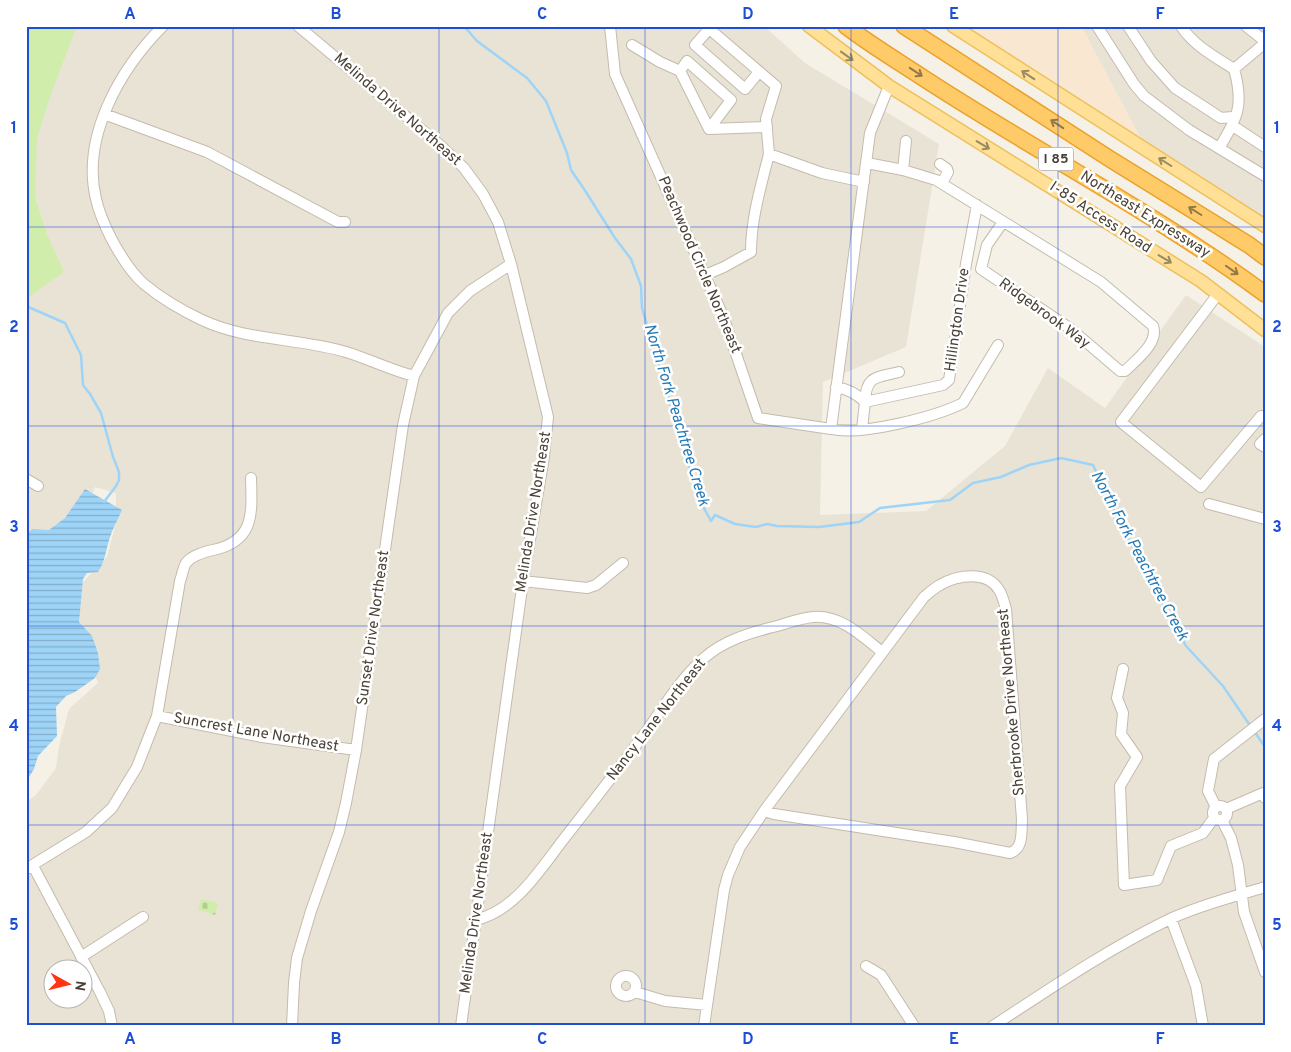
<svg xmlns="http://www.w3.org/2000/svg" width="1291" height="1052" font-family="Overpass,sans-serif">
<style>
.residential{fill:#e9e3d5;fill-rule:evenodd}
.commercial{fill:#f9e7d1}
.green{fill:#d1edac}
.cemetery{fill:url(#cemetery-stones)}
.water{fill:url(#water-rules)}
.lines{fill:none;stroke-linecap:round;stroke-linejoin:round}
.stream{stroke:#9ed4f7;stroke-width:2.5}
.minor-casing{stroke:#c4bbac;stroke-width:12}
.major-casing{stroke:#eec05c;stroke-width:15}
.highway-casing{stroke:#eba22b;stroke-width:18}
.minor{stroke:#fff;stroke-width:10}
.major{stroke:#ffe096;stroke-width:12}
.highway{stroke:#ffcb68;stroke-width:15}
.oneway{stroke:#9b8961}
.oneway2{stroke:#927849}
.grid{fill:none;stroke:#1d4ed8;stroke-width:1;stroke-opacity:0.55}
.labels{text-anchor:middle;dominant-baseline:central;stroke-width:5;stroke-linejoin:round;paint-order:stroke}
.shield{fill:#fff;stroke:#807a72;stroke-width:1}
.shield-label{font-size:14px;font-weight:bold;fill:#494135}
.street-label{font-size:15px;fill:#494135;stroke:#fff}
.water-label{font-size:16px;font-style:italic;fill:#237ab6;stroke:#fff}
.neatline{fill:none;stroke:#1d4ed8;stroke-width:2}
.grid-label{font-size:16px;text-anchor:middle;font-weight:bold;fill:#1d4ed8}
</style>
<defs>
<pattern id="cemetery-stones" width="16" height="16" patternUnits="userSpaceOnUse" patternTransform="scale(1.25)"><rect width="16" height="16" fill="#d1edac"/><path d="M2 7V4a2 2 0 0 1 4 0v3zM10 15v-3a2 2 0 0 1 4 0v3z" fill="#b5cc95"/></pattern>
<pattern id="water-rules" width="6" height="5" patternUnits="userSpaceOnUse" patternTransform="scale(1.25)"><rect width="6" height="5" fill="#9ed4f7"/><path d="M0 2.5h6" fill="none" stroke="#83aec9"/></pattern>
</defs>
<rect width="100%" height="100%" fill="#f5f1e7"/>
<path class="residential" d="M 26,26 L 764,26 L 805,63 L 939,144 L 906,347 L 823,382 L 820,515 L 926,511 L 1005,446 L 1048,368 L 1105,408 L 1186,295 L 1265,347 L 1265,1026 L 26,1026 L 26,802 L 36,795 L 56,768 L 59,746 L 69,709 L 98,683 L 76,625 L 82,583 L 107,557 L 116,523 L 116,493 L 95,487 L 83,519 L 26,545 ZM 52,970 L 82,970 L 82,1000 L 52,1000 Z
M 1081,26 L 1265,26 L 1265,218 L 1141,139 Z"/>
<path class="commercial" d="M 965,26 L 1081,26 L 1141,139 L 1126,130 Z"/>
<path class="green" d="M 26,26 L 79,26 L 75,31 L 51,94 L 37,138 L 35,197 L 47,234 L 64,272 L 26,299 Z"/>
<path class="cemetery" d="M 201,899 L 218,903 L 215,915 L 198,910 Z"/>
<path class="water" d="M 85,489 L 122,510 C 118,519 113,528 110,537 C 106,549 105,562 98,572 L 87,573 L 83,579 L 79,622 L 92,636 L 98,653 L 100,669 L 95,678 L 75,692 L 66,696 L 56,707 L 57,736 L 38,756 L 34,769 L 26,782 L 26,535 L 32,529 L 49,530 L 65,518 Z"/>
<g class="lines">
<path class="stream" d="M 464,26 L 477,41 L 527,78 L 546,101 L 567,153 L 571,170 L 584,189 L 615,238 L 631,259 L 641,286 L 642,308 L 698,497 L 711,521 L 715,515 L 735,524 L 756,527 L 767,524 L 777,526 L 819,527 L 859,522 L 880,508 L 950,500 L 973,483 L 1001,477 L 1029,465 L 1061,458 L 1093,465 L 1112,507 L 1124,526 L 1127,537 L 1186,646 L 1223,686 L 1251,727
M 26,306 L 65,323 L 81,355 L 83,385 L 90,394 L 101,413 L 113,457 L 119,472 L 119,480 L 116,486 L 104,502
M 1254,731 L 1265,747"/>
<g class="minor-casing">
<path id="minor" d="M 163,26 C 120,69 81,137 96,199 C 99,213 105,226 111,238 C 120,255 130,272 144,284 C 162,299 181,310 202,320 C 247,341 299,338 346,352 C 369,359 390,370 414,376
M 298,26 L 440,145 L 464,168 L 483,194 L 498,222 L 511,264 L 548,417 L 544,457 L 523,581 L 461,1026
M 610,26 L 615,74 L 723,316 L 758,418 L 831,429 L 870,133 L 889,86
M 706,26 L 776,86 L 766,119 L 769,154 L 822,173 L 864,182
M 1097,26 L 1134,84 L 1144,96 L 1189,130 L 1265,176
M 1128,26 L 1151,61 L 1175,88 L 1221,118 L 1232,117 L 1233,126 L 1265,147
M 1181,26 C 1193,45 1215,57 1234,69 C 1244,104 1238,118 1219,148
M 1246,26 L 1261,38 L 1265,37
M 709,29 L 695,45 L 745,89 L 759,72
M 632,45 L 660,62 L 680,71 L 709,129 L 767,127
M 1234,69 L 1265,43
M 680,71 L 687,61 L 731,100 L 709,129
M 104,114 L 207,152 L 338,222 L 345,222
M 867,163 L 903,170 L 936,180 L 1101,282 L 1153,326 C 1159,343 1136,360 1125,371 L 1120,371 L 1071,329 L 981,269 L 987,245 L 1003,222
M 940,164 L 947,169 L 948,172 L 942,183
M 903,170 L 906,141
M 705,275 L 724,267 L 751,252 C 751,219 761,186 769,154
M 1218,294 L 1121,422 L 1201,487 L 1261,416
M 836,387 C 848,389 856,393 865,402
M 865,402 C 866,375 876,378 899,372
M 831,429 C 861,436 935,417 963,403 L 998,345
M 862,429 L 865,402 L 943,385 L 949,380 L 966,264 L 977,205
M 1265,439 L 1260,444 L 1265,447
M 26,479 L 38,486
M 1209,504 L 1265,519
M 523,581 L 587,588 L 596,585 L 623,563
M 1123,669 L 1117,698 L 1123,713 L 1121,734 L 1137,757 L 1120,786 L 1124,885 L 1157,880 L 1171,846 L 1203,833 L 1214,818
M 157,716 L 262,737 L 356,750
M1213 813a7 7 0 1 1 14 0a7 7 0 1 1-14 0Z
M 1216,807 L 1208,791 L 1214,759 L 1265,719
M 1226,809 L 1263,793 L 1265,798
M 1222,820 L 1231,838 L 1238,865 L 1244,912 L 1265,972
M 33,866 L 100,992 L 109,1011 L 112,1026
M 26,869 L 86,832 L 112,808 L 137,767 L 157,716 L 180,581 C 182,576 183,568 186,563 C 192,555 204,552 213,550 C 255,541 252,513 251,478
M 1171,919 L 1196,986 L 1203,1026
M 475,920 C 514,912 540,870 563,840 C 592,803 620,767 648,729 C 665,705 682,677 704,658 C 723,641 749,633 773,627 C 785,624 800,618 813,617 C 841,615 862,636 882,652
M 81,957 L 143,917
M 866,966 L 881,975 L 914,1026
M616 986a10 10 0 1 1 20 0a10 10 0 1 1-20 0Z
M 635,992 L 665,1001 L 707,1005
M 292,1026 L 294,983 L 297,958 L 311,911 L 339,832 L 346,803 L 356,750 L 403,425 L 414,376 L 448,313 L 470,291 L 511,264
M 704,1026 L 724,890 L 728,875 L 740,847 L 764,811 L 924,597 C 929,593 934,588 940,585 C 957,575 987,570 999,590 C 1003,596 1004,603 1006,609 L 1022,819 C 1021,832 1024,848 1010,853 L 954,842 L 774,814 L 764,811
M 993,1026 C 1051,988 1108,949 1170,919 C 1200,905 1233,897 1265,887"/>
</g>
<g class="major-casing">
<path id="major" d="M 809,26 L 889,86 L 1201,281 L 1265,330
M 953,26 L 1265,226"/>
</g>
<g class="highway-casing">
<path id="highway" d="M 846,26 C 872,46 901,63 928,81 C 1039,153 1158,215 1265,294
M 904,26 L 1110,159 L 1249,245 L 1265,257"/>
</g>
<use href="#minor" class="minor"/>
<use href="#major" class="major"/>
<use href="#highway" class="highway"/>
</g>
<defs><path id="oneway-shaft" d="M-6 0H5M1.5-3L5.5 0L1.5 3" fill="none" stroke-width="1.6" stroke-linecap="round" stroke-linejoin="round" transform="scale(1.25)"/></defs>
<g class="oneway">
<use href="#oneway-shaft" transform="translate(847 56) rotate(36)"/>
<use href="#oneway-shaft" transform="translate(1028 75) rotate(-147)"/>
<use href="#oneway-shaft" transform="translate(983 145) rotate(31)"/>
<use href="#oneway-shaft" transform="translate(1165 162) rotate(-148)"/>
<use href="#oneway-shaft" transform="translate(1165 259) rotate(31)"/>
</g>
<g class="oneway2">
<use href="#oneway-shaft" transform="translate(916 72) rotate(33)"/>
<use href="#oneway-shaft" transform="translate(1057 124) rotate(-147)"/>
<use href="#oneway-shaft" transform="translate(1195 211) rotate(-148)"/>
<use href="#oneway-shaft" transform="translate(1232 270) rotate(35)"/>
</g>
<path class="grid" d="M 233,26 L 233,1026M 439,26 L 439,1026M 645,26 L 645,1026M 851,26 L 851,1026M 1058,26 L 1058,1026M 26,227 L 1265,227M 26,426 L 1265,426M 26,626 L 1265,626M 26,825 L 1265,825"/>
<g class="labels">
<rect class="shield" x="1038.5" y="147.5" width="35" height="23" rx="4"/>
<g class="shield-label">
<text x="1056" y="159">I 85</text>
</g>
<g class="street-label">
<text transform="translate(397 110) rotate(41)">Melinda Drive Northeast</text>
<text transform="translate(1145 215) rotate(32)">Northeast Expressway</text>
<text transform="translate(1100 218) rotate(33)">I-85 Access Road</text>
<text transform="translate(699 265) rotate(67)">Peachwood Circle Northeast</text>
<text transform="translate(1044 314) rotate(36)">Ridgebrook Way</text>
<text transform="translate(958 320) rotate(-82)">Hillington Drive</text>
<text transform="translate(534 512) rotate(-81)">Melinda Drive Northeast</text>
<text transform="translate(374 628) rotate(-82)">Sunset Drive Northeast</text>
<text transform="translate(1012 702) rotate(-95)">Sherbrooke Drive Northeast</text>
<text transform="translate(657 720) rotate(-52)">Nancy Lane Northeast</text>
<text transform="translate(256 733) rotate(10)">Suncrest Lane Northeast</text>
<text transform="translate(477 913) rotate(-82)">Melinda Drive Northeast</text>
</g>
<g class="water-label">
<text transform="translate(676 415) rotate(73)">North Fork Peachtree Creek</text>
<text transform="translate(1139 556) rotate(62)">North Fork Peachtree Creek</text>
</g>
</g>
<rect width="1291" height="1052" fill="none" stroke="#ffffff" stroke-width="55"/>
<g transform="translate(68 984) rotate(98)"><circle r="24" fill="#ffffff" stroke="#b6b3ae"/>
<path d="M0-4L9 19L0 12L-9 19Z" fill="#ff3414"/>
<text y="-8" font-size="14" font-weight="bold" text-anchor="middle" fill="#494135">N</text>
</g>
<rect x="28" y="28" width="1236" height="996" class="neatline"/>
<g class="grid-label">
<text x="130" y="19">A</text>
<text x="336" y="19">B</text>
<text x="542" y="19">C</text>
<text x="748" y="19">D</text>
<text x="954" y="19">E</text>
<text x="1160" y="19">F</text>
<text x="14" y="133">1</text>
<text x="1277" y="133">1</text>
<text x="14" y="332">2</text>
<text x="1277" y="332">2</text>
<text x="14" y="532">3</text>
<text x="1277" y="532">3</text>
<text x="14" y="731">4</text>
<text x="1277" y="731">4</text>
<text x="14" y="930">5</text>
<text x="1277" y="930">5</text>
<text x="130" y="1044">A</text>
<text x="336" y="1044">B</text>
<text x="542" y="1044">C</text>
<text x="748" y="1044">D</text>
<text x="954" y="1044">E</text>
<text x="1160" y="1044">F</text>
</g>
</svg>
